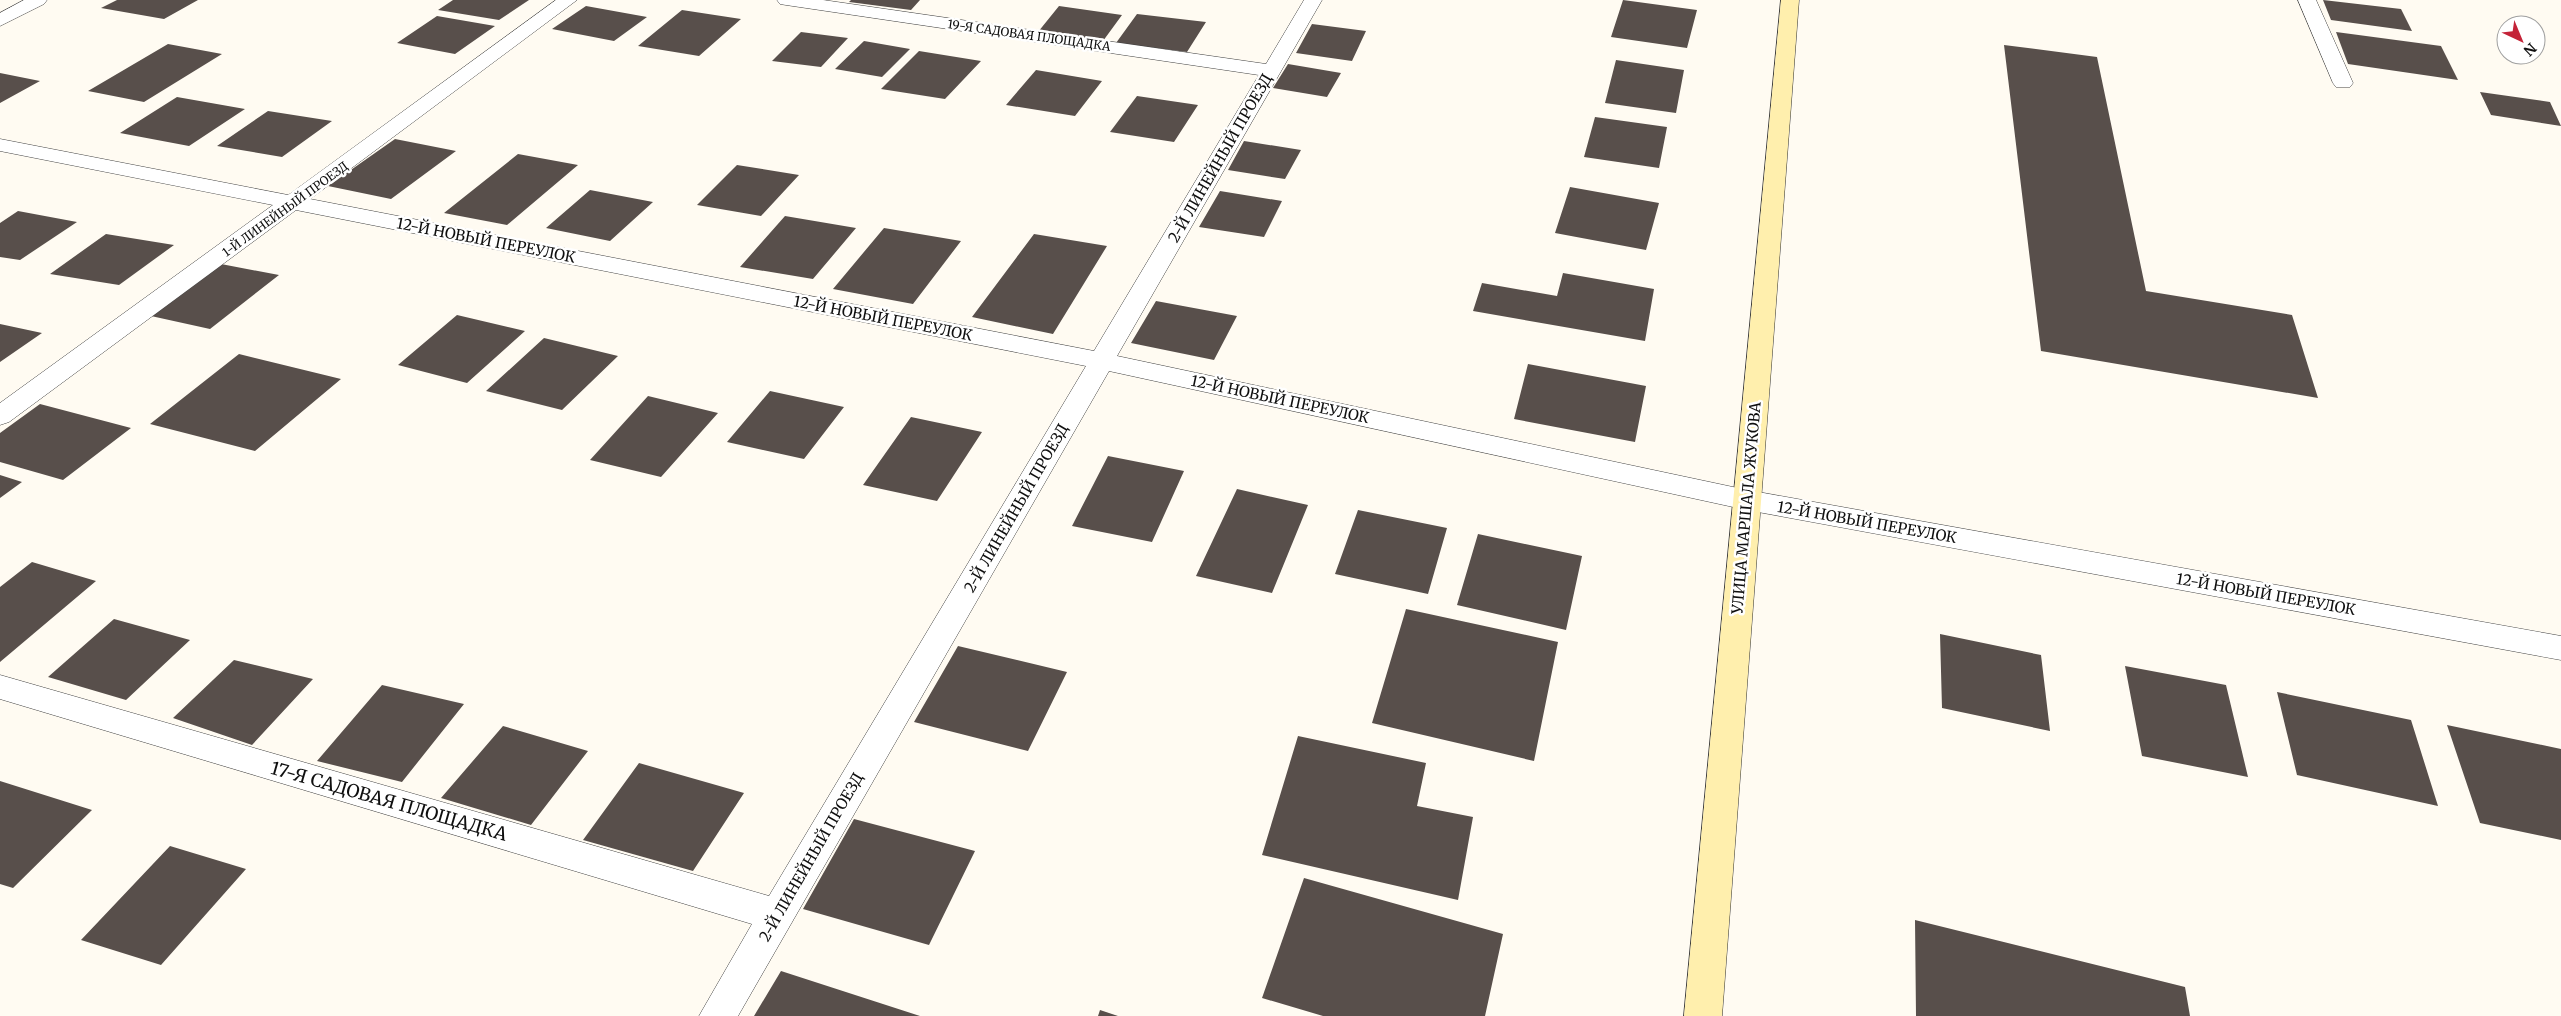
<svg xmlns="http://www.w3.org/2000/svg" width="2561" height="1016" font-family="Merriweather,serif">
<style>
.building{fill:#584f4b}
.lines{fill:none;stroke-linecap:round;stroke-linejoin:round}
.minor-casing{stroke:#424242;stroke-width:1}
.secondary-casing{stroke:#313131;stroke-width:1}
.minor{fill:#fff;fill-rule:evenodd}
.secondary{fill:#ffefad;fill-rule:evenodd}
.labels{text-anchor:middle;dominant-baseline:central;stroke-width:5;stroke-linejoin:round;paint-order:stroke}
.far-street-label{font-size:12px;fill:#0f0f0f;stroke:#fff}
.street-label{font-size:15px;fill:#0f0f0f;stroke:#fff}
.near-street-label{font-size:18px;fill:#0f0f0f;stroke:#fff}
</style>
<rect width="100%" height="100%" fill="#fffbf2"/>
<path class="building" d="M 117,0 L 198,0 L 164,19 L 101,8 Z
M 453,0 L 529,0 L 499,20 L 438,10 Z
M 851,0 L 920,0 L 911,10 L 849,2 Z
M 1623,0 L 1697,10 L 1687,48 L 1611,37 Z
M 2323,0 L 2401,9 L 2412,31 L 2331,20 Z
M 586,6 L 647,17 L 614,41 L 552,29 Z
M 1059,6 L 1122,15 L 1103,41 L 1038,32 Z
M 682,10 L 741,19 L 699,56 L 638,46 Z
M 1137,14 L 1206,22 L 1187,52 L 1116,43 Z
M 437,16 L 495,26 L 455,54 L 397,43 Z
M 1312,24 L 1366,31 L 1352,61 L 1296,53 Z
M 801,32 L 848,38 L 821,67 L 772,61 Z
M 2336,32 L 2441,46 L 2458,80 L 2348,64 Z
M 864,41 L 910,49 L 882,77 L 835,69 Z
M 168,44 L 222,54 L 144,102 L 88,91 Z
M 2004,45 L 2097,57 L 2146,291 L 2292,315 L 2318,398 L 2041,351 Z
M 919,51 L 981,61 L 945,99 L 881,89 Z
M 1616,60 L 1684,70 L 1676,113 L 1605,103 Z
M 1288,64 L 1341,73 L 1327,97 L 1273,88 Z
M 1036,70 L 1102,81 L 1075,116 L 1006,105 Z
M 0,73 L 40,81 L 0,103 Z
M 2480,92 L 2550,102 L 2561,126 L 2491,115 Z
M 1137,96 L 1198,105 L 1174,142 L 1110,132 Z
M 177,97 L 245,109 L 189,146 L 120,133 Z
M 268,111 L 332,121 L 282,157 L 217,146 Z
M 1595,117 L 1667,127 L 1659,168 L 1584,157 Z
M 395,139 L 456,151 L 391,199 L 328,186 Z
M 1244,141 L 1301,150 L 1285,179 L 1228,170 Z
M 518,154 L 578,165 L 507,225 L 444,213 Z
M 737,165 L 799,175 L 761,216 L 697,205 Z
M 1570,187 L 1659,203 L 1646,250 L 1555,233 Z
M 590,190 L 653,202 L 610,241 L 546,228 Z
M 1220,191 L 1282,201 L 1264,237 L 1199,227 Z
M 18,211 L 77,222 L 20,260 L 0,257 L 0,223 Z
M 785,216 L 856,228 L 813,279 L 740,267 Z
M 884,228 L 961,241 L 913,304 L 833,289 Z
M 106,234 L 174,245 L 119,285 L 50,274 Z
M 1034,234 L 1107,246 L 1053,334 L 972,317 Z
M 221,264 L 279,275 L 210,329 L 151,316 Z
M 1563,273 L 1654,289 L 1645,341 L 1473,311 L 1482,283 L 1557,296 Z
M 1156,301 L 1237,316 L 1214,360 L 1131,343 Z
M 457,315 L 525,331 L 467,383 L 398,365 Z
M 0,324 L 42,333 L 0,362 Z
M 544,338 L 618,356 L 562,410 L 486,391 Z
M 239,354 L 341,379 L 255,451 L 150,424 Z
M 1528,364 L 1646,386 L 1635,442 L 1514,419 Z
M 770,391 L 844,407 L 804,459 L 727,442 Z
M 648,396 L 718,413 L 661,477 L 590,460 Z
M 40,404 L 131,428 L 63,480 L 0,462 L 0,433 Z
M 911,417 L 982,432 L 937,501 L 863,485 Z
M 1108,456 L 1184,471 L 1152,542 L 1072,526 Z
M 0,475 L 22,482 L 0,498 Z
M 1237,489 L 1308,505 L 1272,593 L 1196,576 Z
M 1358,510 L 1447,528 L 1428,594 L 1335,574 Z
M 1478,534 L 1582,556 L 1566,630 L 1457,605 Z
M 32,562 L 96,581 L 0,662 L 0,587 Z
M 1406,609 L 1558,642 L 1534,761 L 1372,723 Z
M 114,619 L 190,640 L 126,700 L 48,677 Z
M 1940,634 L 2041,655 L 2050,731 L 1942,708 Z
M 958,646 L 1067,672 L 1028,751 L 914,722 Z
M 234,660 L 313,679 L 252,745 L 173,718 Z
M 2125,666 L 2226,685 L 2248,777 L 2142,756 Z
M 382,685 L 464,704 L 402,782 L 317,761 Z
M 2277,692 L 2411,720 L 2438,806 L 2297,775 Z
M 2447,725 L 2561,749 L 2561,840 L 2480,823 Z
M 503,726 L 588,751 L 531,825 L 441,798 Z
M 1298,736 L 1426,763 L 1417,806 L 1473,817 L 1458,900 L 1262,855 Z
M 639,763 L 744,793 L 693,871 L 583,840 Z
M 0,781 L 92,810 L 13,888 L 0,884 Z
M 854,819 L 975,851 L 929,945 L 803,909 Z
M 170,846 L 246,869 L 161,965 L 81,940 Z
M 1304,878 L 1503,934 L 1485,1016 L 1323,1016 L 1262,998 Z
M 1915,920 L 2185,987 L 2190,1016 L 1916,1016 Z
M 781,971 L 920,1016 L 754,1016 Z
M 1100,1010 L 1118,1016 L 1098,1016 Z"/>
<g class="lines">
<g class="minor-casing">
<path id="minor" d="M 24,0 L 47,0 L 44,4 L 0,26 L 0,13 Z
M 556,0 L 577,0 L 310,199 L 1094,351 L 1259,75 L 786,5 L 780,4 L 777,0 L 823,0 L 1266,64 L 1304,0 L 1322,0 L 1117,356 L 1747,490 L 2561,636 L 2561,660 L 1747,510 L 1109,371 L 738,1016 L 699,1016 L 752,924 L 0,699 L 0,675 L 769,896 L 1086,366 L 296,210 L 9,422 L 0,425 L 0,403 L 273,205 L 0,151 L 0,139 L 288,195 Z
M 2298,0 L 2316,0 L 2353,83 L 2350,87 L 2336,87 L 2333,83 Z"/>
</g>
<g class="secondary-casing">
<path id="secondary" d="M 1781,0 L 1799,0 L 1722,1016 L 1684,1016 Z"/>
</g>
<use href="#minor" class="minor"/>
<use href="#secondary" class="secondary"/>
</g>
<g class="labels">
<g class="far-street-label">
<text transform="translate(1029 35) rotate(8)">19-Я САДОВАЯ ПЛОЩАДКА</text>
<text transform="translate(285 209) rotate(-36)">1-Й ЛИНЕЙНЫЙ ПРОЕЗД</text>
</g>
<g class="street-label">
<text transform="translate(1220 158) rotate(-60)">2-Й ЛИНЕЙНЫЙ ПРОЕЗД</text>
<text transform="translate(486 240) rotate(11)">12-Й НОВЫЙ ПЕРЕУЛОК</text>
<text transform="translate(883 318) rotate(11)">12-Й НОВЫЙ ПЕРЕУЛОК</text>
<text transform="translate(1280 399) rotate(12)">12-Й НОВЫЙ ПЕРЕУЛОК</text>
<text transform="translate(1016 508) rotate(-60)">2-Й ЛИНЕЙНЫЙ ПРОЕЗД</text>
<text transform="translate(1746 508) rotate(-85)">УЛИЦА МАРШАЛА ЖУКОВА</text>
<text transform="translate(1867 522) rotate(10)">12-Й НОВЫЙ ПЕРЕУЛОК</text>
<text transform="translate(2266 594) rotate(10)">12-Й НОВЫЙ ПЕРЕУЛОК</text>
<text transform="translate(811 857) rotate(-60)">2-Й ЛИНЕЙНЫЙ ПРОЕЗД</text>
</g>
<g class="near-street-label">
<text transform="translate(389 801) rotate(16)">17-Я САДОВАЯ ПЛОЩАДКА</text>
</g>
</g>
<g transform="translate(2521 40) rotate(136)"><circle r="24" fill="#ffffff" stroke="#9f9f9f"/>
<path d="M0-4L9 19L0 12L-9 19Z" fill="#c42338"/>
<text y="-8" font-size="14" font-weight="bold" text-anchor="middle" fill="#0f0f0f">N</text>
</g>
</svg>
